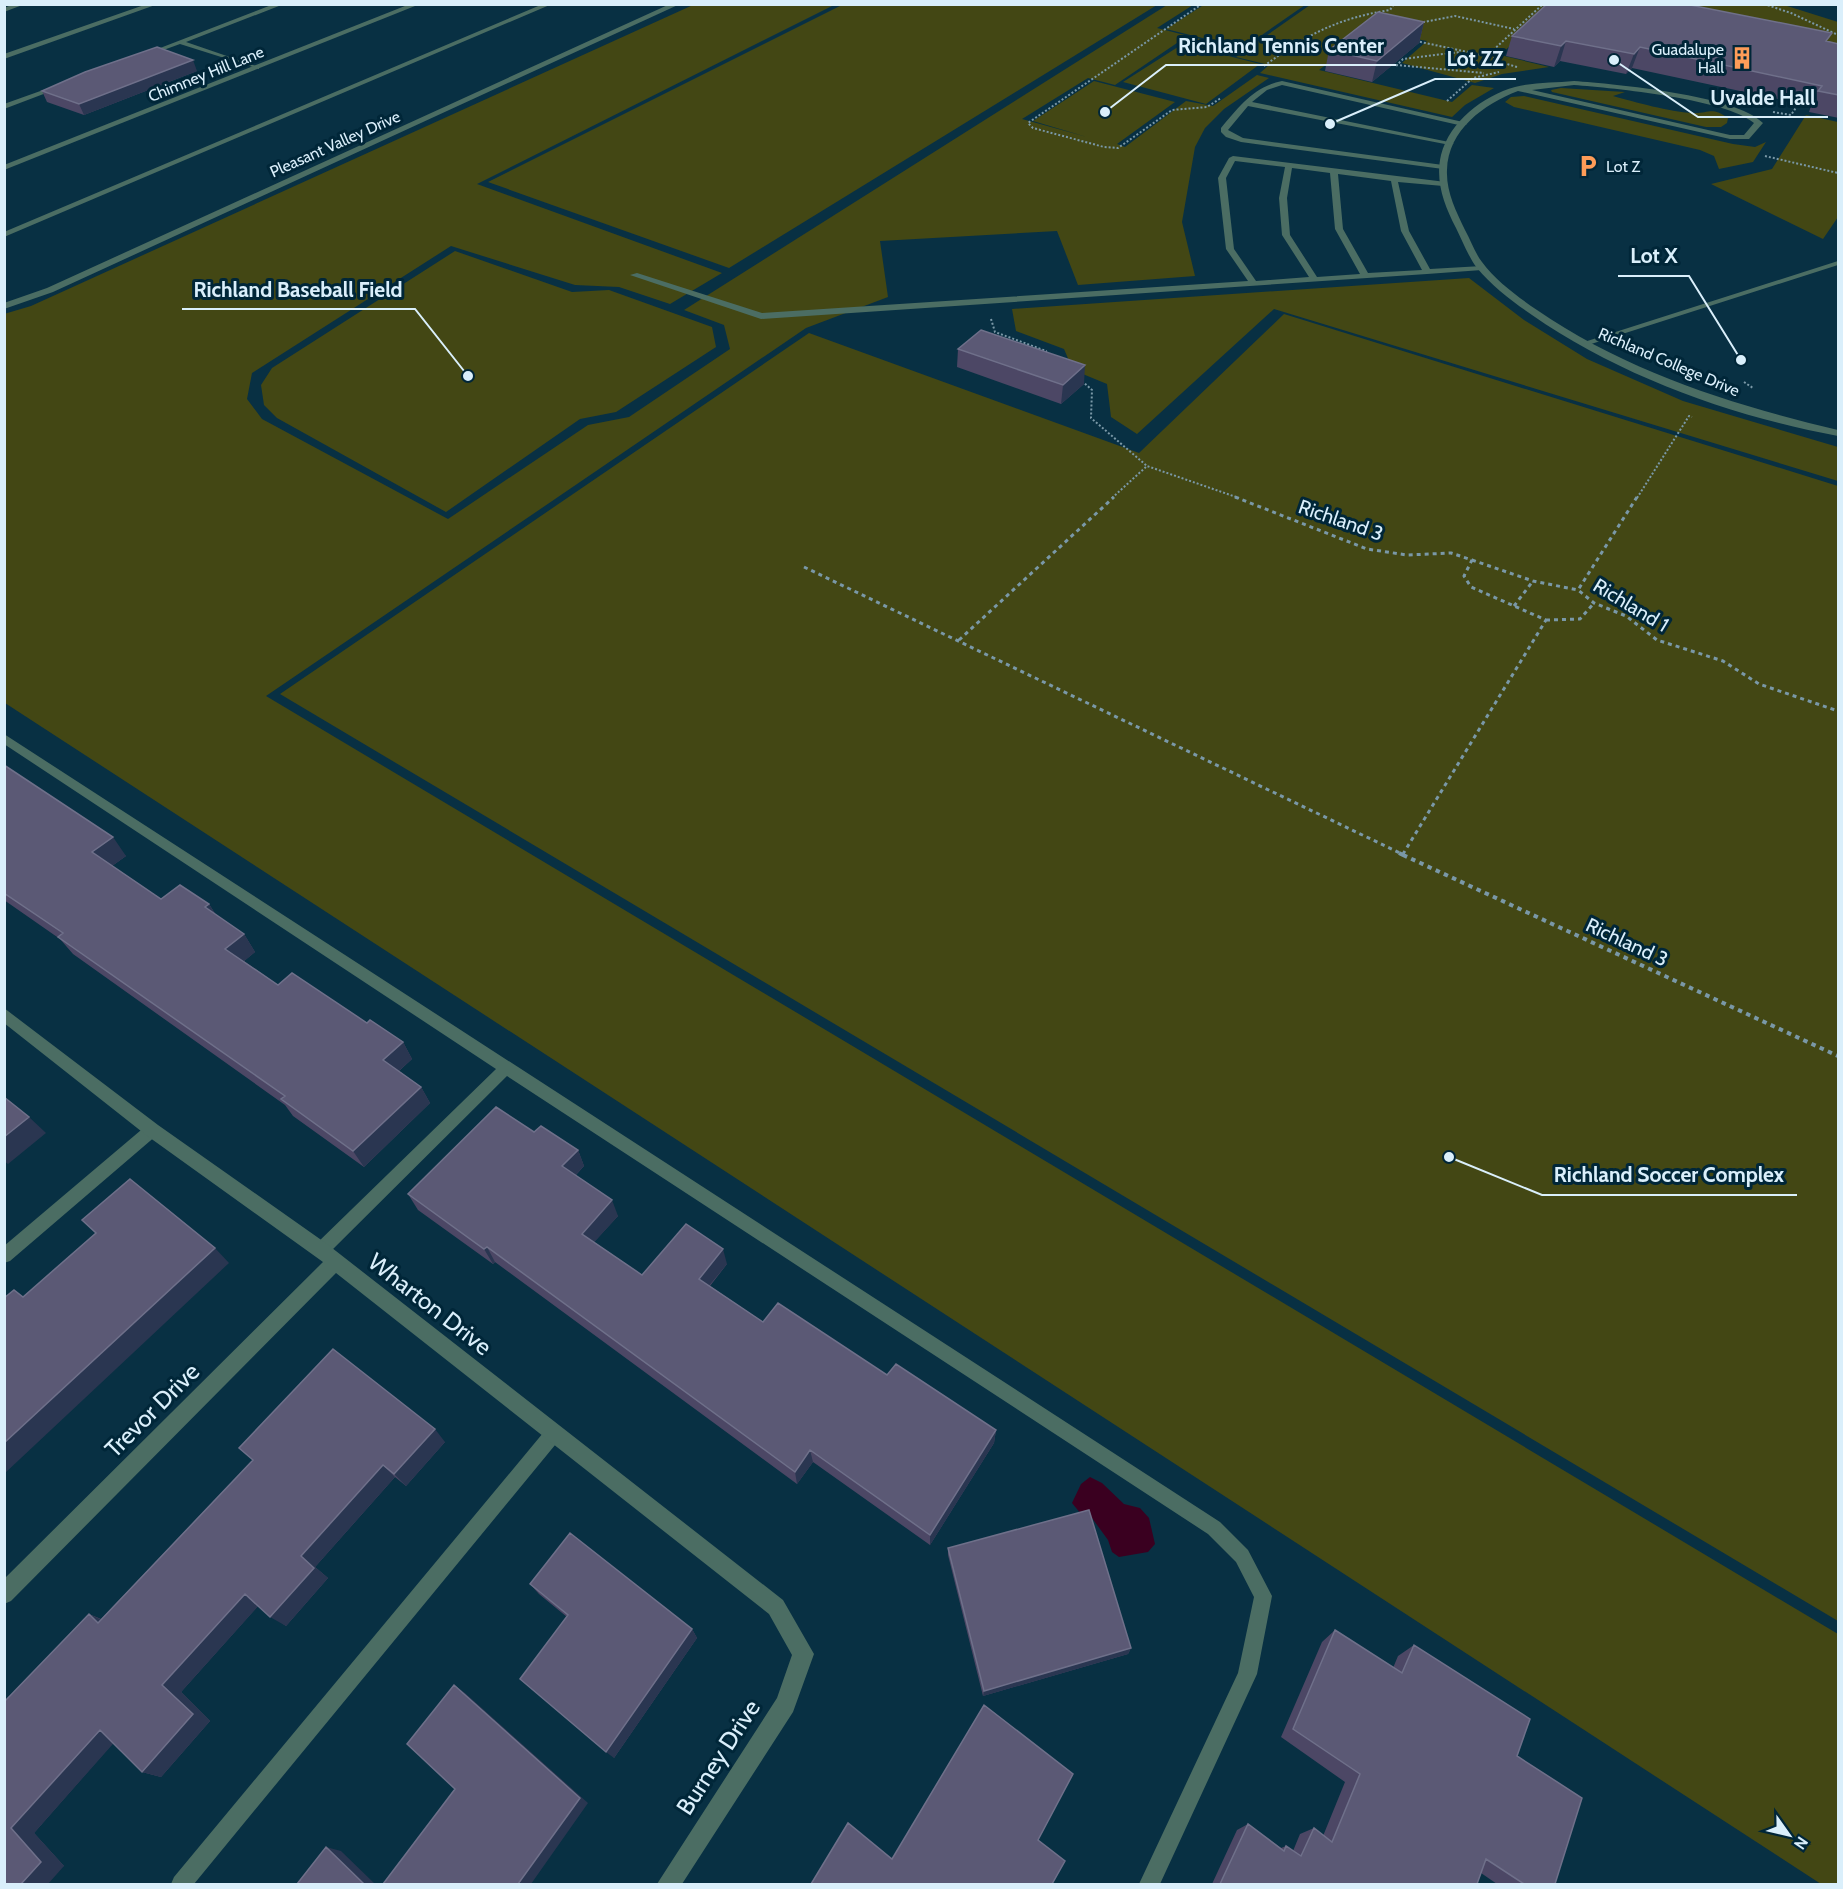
<svg xmlns="http://www.w3.org/2000/svg" width="1843" height="1889" font-family="Cabin,sans-serif">
<style>
.green{fill:#434714}
.water{fill:#3a0020}
.lines{fill:none;stroke-linecap:round;stroke-linejoin:round}
.path-far2{stroke:#7a98a7;stroke-width:2;stroke-dasharray:2 2;stroke-linecap:butt}
.path-far1{stroke:#7a98a7;stroke-width:3;stroke-dasharray:4 4;stroke-linecap:butt}
.path{stroke:#7a98a7;stroke-width:4;stroke-dasharray:4.5 4.5;stroke-linecap:butt}
.service{fill:#4b6d63;fill-rule:evenodd}
.minor{fill:#4b6d63;fill-rule:evenodd}
.tertiary{fill:#4b6d63;fill-rule:evenodd}
.wall{fill:#4c4765}
.shaded-wall{fill:#2a3651}
.building{fill:#5b5975;stroke:#6f708a;stroke-width:1.5}
.labels{text-anchor:middle;dominant-baseline:central;stroke-width:6;stroke-linejoin:round;paint-order:stroke}
.far-poi-label{font-size:16px;fill:#daeffb;stroke:#002638;text-anchor:end}
.far-street-label{font-size:16px;fill:#daeffb;stroke:#002638}
.street-label{font-size:20px;fill:#daeffb;stroke:#002638}
.near-street-label{font-size:24px;fill:#daeffb;stroke:#002638}
.leader{fill:none;stroke:#daeffb;stroke-width:2}
.callout-dot{fill:#daeffb;stroke:#002638;stroke-width:2}
.callout-label{font-size:21px;text-anchor:middle;font-weight:bold;fill:#daeffb;stroke:#002638;stroke-width:6;stroke-linejoin:round;paint-order:stroke}
</style>
<rect width="100%" height="100%" fill="#083043"/>
<path class="green" d="M 844,4 L 1157,5 L 729,268 L 488,182 Z
M 1205,4 L 1304,4 L 1305,5 L 1243,48 L 1166,29 Z
M 693,5 L 834,5 L 477,184 L 722,273 L 670,304 L 619,287 L 575,285 L 451,246 L 252,373 L 247,399 L 262,419 L 448,519 L 588,425 L 629,417 L 730,349 L 724,325 L 684,310 L 1167,5 L 1193,5 L 1157,28 L 1240,49 L 1231,56 L 1189,46 L 1260,64 L 1206,104 L 1123,82 L 1181,45 L 1177,43 L 1115,85 L 1088,78 L 1022,119 L 1087,137 L 1033,121 L 1094,81 L 1175,102 L 1117,144 L 1125,147 L 1186,101 L 1213,106 L 1257,75 L 1269,78 L 1224,109 L 1205,128 L 1195,147 L 1182,222 L 1195,276 L 1078,285 L 1057,231 L 880,241 L 888,297 L 806,328 L 266,696 L 1838,1634 L 1838,1884 L 1821,1884 L 5,703 L 4,314 L 31,306 Z
M 1310,5 L 1555,5 L 1500,55 L 1549,67 L 1502,74 L 1475,83 L 1402,63 L 1427,41 L 1371,30 L 1319,70 L 1452,102 L 1472,85 L 1494,88 L 1465,105 L 1452,117 L 1260,73 L 1269,65 L 1236,57 Z
M 1616,5 L 1784,5 L 1838,22 L 1838,52 Z
M 1561,88 L 1625,92 L 1613,96 C 1635,102 1670,112 1692,113 C 1709,114 1711,106 1728,118 L 1727,123 L 1721,127 L 1706,127 L 1552,92 L 1551,90 Z
M 1524,96 L 1733,144 L 1755,147 L 1766,142 L 1753,162 L 1719,169 L 1714,156 L 1700,150 L 1514,107 L 1505,102 L 1511,97 Z
M 1806,115 L 1838,122 L 1838,217 L 1823,239 L 1711,184 L 1772,169 Z
M 455,251 L 572,292 L 609,290 L 712,327 L 716,347 L 616,412 L 580,419 L 446,512 L 277,418 L 264,405 L 261,385 L 272,368 Z
M 1469,278 L 1524,320 L 1587,359 L 1683,401 L 1838,447 L 1838,481 L 1274,309 L 1137,434 L 1111,417 L 1107,384 L 1073,370 L 1064,349 L 1016,331 L 1012,309 Z
M 1284,314 L 1838,486 L 1838,1621 L 280,694 L 809,333 L 1139,453 Z"/>
<path class="water" d="M 1090,1477 L 1102,1483 L 1124,1504 L 1140,1508 L 1149,1518 L 1155,1544 L 1148,1552 L 1119,1557 L 1112,1552 L 1108,1540 L 1092,1518 L 1081,1514 L 1072,1503 L 1081,1484 Z"/>
<g class="lines">
<path class="path-far2" d="M 1202,4 L 1028,123 L 1033,128 L 1104,147 L 1118,148 L 1172,110 L 1207,107 L 1221,98
M 1764,4 L 1791,13 L 1838,35
M 1419,23 L 1455,16 L 1514,29
M 1416,41 L 1491,57
M 1396,65 L 1484,73
M 1264,66 C 1306,35 1338,18 1390,10 L 1394,4
M 1396,66 L 1403,59 L 1460,52
M 1517,67 L 1497,61 L 1490,53 L 1543,4
M 1447,101 L 1473,78 L 1499,72
M 1773,112 L 1791,115 L 1802,99
M 1765,156 L 1838,173
M 991,319 L 995,332 L 1046,351 L 1047,356
M 1082,381 L 1092,390 L 1091,418 L 1147,466
M 1744,382 L 1753,388
M 1112,498 L 1147,466 L 1239,498
M 1637,498 L 1689,416 L 1692,417"/>
<path class="path-far1" d="M 1235,497 L 1367,549 L 1407,555 L 1451,553 L 1472,560 L 1464,576 L 1471,587 L 1546,620 L 1403,854
M 1637,497 L 1578,590 L 1594,603 L 1626,616 L 1657,640 L 1723,661 L 1759,684 L 1838,711
M 1472,560 L 1533,581 L 1578,590
M 804,567 L 1402,854
M 1514,606 L 1533,581
M 1546,620 L 1580,619 L 1594,603
M 959,640 L 1114,497"/>
<path class="path" d="M 1399,853 L 1403,855 L 1404,853
M 1403,855 L 1838,1056"/>
<path class="service" d="M 14,4 L 25,4 L 4,12 L 4,8 Z
M 274,4 L 284,4 L 186,42 L 259,67 L 259,69 L 180,44 L 147,56 L 142,55 Z
M 543,4 L 552,4 L 4,237 L 4,232 Z
M 1282,81 L 1463,122 L 1467,124 L 1463,126 L 1282,85 L 1267,90 L 1252,102 L 1454,143 L 1450,145 L 1248,106 L 1228,130 L 1243,138 L 1443,165 L 1447,167 L 1443,169 L 1241,142 L 1226,137 L 1221,132 L 1221,128 C 1239,107 1253,87 1282,81 Z
M 60,84 L 62,87 L 4,109 L 4,104 Z
M 1233,156 L 1446,182 L 1446,186 L 1443,186 L 1398,182 L 1409,231 L 1430,269 L 1482,266 L 1486,268 L 1482,270 L 1427,274 L 761,319 L 630,275 L 637,273 L 762,313 L 1248,281 L 1226,249 L 1218,178 L 1229,158 ZM 1235,161 L 1285,167 L 1279,198 L 1282,235 L 1309,277 L 1256,281 L 1234,249 L 1226,178 ZM 1292,168 L 1330,173 L 1335,229 L 1360,274 L 1317,277 L 1290,235 L 1287,198 ZM 1338,174 L 1391,181 L 1401,231 L 1422,270 L 1368,273 L 1343,229 Z
M 1838,261 L 1838,265 L 1588,345 L 1581,343 Z
M 4,734 L 1220,1522 L 1248,1550 L 1272,1596 L 1257,1674 L 1160,1884 L 1139,1884 L 1238,1673 L 1254,1597 L 1236,1562 L 1208,1534 L 507,1076 L 327,1255 L 321,1257 L 315,1255 L 313,1250 L 315,1245 L 496,1069 L 4,744 Z
M 152,1123 L 157,1125 L 159,1130 L 157,1135 L 10,1261 L 4,1263 L 4,1246 L 147,1125 Z
M 554,1424 L 560,1427 L 563,1433 L 560,1439 L 194,1884 L 171,1884 L 174,1877 L 548,1427 Z"/>
<path class="minor" d="M 147,4 L 158,4 L 4,59 L 4,54 Z
M 670,4 L 680,4 L 53,292 L 4,309 L 4,303 L 47,288 Z
M 1574,81 C 1615,84 1736,95 1763,123 L 1749,139 L 1730,139 L 1518,91 C 1484,104 1448,130 1447,170 C 1446,192 1456,211 1465,230 C 1471,241 1475,253 1482,262 C 1496,281 1518,297 1537,310 C 1627,372 1733,405 1838,430 L 1838,436 C 1734,417 1619,376 1532,315 C 1513,302 1492,286 1477,268 C 1468,256 1463,242 1456,228 C 1444,205 1435,181 1441,155 C 1450,121 1483,96 1515,87 C 1534,82 1555,83 1574,81 ZM 1574,85 C 1614,88 1726,99 1754,123 L 1744,135 L 1730,135 L 1532,90 Z
M 4,1008 L 158,1125 L 327,1244 L 783,1600 L 814,1654 L 793,1712 L 682,1884 L 657,1884 L 777,1698 L 792,1655 L 769,1614 L 336,1273 L 11,1601 L 4,1604 L 4,1579 L 323,1262 L 146,1135 L 4,1023 Z"/>
<path class="tertiary" d="M 410,4 L 420,4 L 4,170 L 4,165 Z"/>
</g>
<path class="wall" d="M 1424,22 L 1419,43 L 1372,82 L 1325,71 L 1329,50 Z
M 1512,36 L 1828,42 L 1839,44 L 1839,118 L 1809,112 L 1811,106 L 1632,68 L 1626,74 L 1560,61 L 1554,67 L 1506,56 Z
M 197,71 L 84,115 L 47,102 L 42,91 Z
M 958,349 L 1084,384 L 1061,404 L 957,367 Z
M 4,765 L 126,856 L 112,866 L 161,899 L 209,904 L 216,915 L 244,934 L 255,952 L 244,961 L 278,985 L 367,1023 L 403,1042 L 412,1059 L 399,1071 L 421,1087 L 430,1103 L 364,1167 L 293,1116 L 285,1105 L 73,954 L 60,939 L 4,900 Z
M 534,1132 L 578,1150 L 584,1166 L 576,1175 L 618,1216 L 594,1242 L 642,1275 L 727,1264 L 710,1286 L 763,1322 L 887,1375 L 996,1430 L 994,1443 L 930,1545 L 813,1462 L 797,1484 L 495,1262 L 493,1264 L 418,1210 L 408,1194 Z
M 445,1442 L 406,1486 L 395,1477 L 315,1567 L 328,1578 L 286,1626 L 258,1606 L 181,1692 L 210,1721 L 161,1777 L 142,1772 L 113,1743 L 34,1833 L 64,1866 L 4,1884 L 89,1614 L 101,1619 L 253,1460 Z
M 948,1548 L 1131,1648 L 1128,1654 L 983,1696 L 948,1555 Z
M 530,1584 L 692,1629 L 697,1638 L 614,1758 L 567,1617 L 539,1594 Z
M 1335,1630 L 1393,1668 L 1398,1656 L 1414,1645 L 1517,1756 L 1555,1884 L 1497,1884 L 1481,1873 L 1477,1884 L 1212,1884 L 1237,1830 L 1248,1824 L 1281,1848 L 1286,1846 L 1293,1851 L 1300,1834 L 1314,1828 L 1323,1836 L 1345,1782 L 1281,1737 L 1322,1642 Z"/>
<path class="shaded-wall" d="M 1424,22 L 1419,43 L 1372,82 L 1377,61 Z
M 1566,41 L 1560,61 L 1554,67 L 1561,46 Z
M 1640,47 L 1632,68 L 1626,74 L 1634,54 Z
M 193,60 L 197,71 L 84,115 L 79,104 Z
M 1085,365 L 1084,384 L 1061,404 L 1063,385 Z
M 113,837 L 126,856 L 105,871 L 92,852 Z
M 209,904 L 220,922 L 205,907 Z
M 244,934 L 255,952 L 237,967 L 225,949 Z
M 403,1042 L 412,1059 L 392,1077 L 383,1060 Z
M 421,1087 L 430,1103 L 364,1167 L 353,1151 Z
M 29,1117 L 46,1133 L 8,1164 L 4,1161 L 4,1137 Z
M 578,1150 L 584,1166 L 569,1182 L 562,1166 Z
M 612,1200 L 618,1216 L 588,1249 L 582,1234 Z
M 487,1247 L 495,1262 L 493,1264 L 484,1249 Z
M 215,1248 L 229,1263 L 4,1474 L 4,1443 Z
M 723,1249 L 727,1264 L 703,1293 L 699,1279 Z
M 435,1429 L 445,1442 L 406,1486 L 394,1474 Z
M 996,1430 L 994,1443 L 930,1545 L 930,1535 Z
M 810,1450 L 813,1462 L 797,1484 L 795,1472 Z
M 383,1465 L 395,1477 L 315,1567 L 328,1578 L 286,1626 L 270,1617 L 301,1556 Z
M 245,1594 L 261,1603 L 181,1692 L 210,1721 L 161,1777 L 142,1772 L 162,1685 Z
M 89,1614 L 109,1623 L 98,1623 Z
M 692,1629 L 697,1638 L 614,1758 L 606,1752 Z
M 1131,1648 L 1128,1654 L 983,1696 L 984,1691 Z
M 454,1685 L 465,1693 L 588,1803 L 531,1884 L 518,1884 Z
M 100,1730 L 120,1736 L 34,1833 L 64,1866 L 48,1884 L 21,1884 L 11,1828 Z
M 326,1847 L 341,1851 L 375,1884 L 364,1884 Z"/>
<path class="building" d="M 1547,4 L 1685,4 L 1832,33 L 1826,41 L 1839,44 L 1839,95 L 1818,91 L 1822,86 L 1640,47 L 1634,54 L 1566,41 L 1561,46 L 1512,36 Z
M 1378,12 L 1424,22 L 1377,61 L 1329,50 Z
M 157,47 L 193,60 L 79,104 L 42,91 L 85,72 Z
M 981,330 L 1085,365 L 1063,385 L 958,349 Z
M 4,765 L 113,837 L 92,852 L 161,899 L 180,885 L 209,904 L 205,907 L 244,934 L 225,949 L 278,985 L 292,973 L 367,1023 L 370,1020 L 403,1042 L 383,1060 L 421,1087 L 353,1151 L 281,1099 L 285,1096 L 58,937 L 63,933 L 4,893 Z
M 4,1097 L 29,1117 L 4,1137 Z
M 496,1107 L 534,1132 L 541,1126 L 578,1150 L 562,1166 L 612,1200 L 582,1234 L 642,1275 L 686,1224 L 723,1249 L 699,1279 L 763,1322 L 778,1303 L 887,1375 L 896,1364 L 996,1430 L 930,1535 L 810,1450 L 795,1472 L 487,1247 L 484,1249 L 408,1194 Z
M 130,1179 L 215,1248 L 4,1443 L 4,1298 L 14,1290 L 23,1297 L 96,1233 L 82,1220 Z
M 333,1349 L 435,1429 L 394,1474 L 383,1465 L 301,1556 L 314,1568 L 270,1617 L 245,1594 L 162,1685 L 193,1714 L 142,1772 L 100,1730 L 11,1828 L 41,1862 L 21,1884 L 4,1884 L 4,1702 L 89,1614 L 98,1623 L 253,1460 L 239,1448 Z
M 1089,1510 L 1131,1648 L 984,1691 L 948,1548 Z
M 570,1533 L 692,1629 L 606,1752 L 520,1679 L 568,1615 L 530,1584 Z
M 1335,1630 L 1402,1673 L 1414,1645 L 1530,1719 L 1517,1756 L 1582,1798 L 1555,1884 L 1524,1884 L 1486,1859 L 1477,1884 L 1220,1884 L 1248,1824 L 1284,1851 L 1286,1846 L 1301,1856 L 1314,1828 L 1332,1842 L 1360,1774 L 1293,1729 Z
M 454,1685 L 580,1798 L 518,1884 L 383,1884 L 455,1789 L 407,1744 Z
M 984,1705 L 1073,1774 L 1038,1840 L 1065,1861 L 1052,1884 L 811,1884 L 848,1823 L 892,1859 Z
M 326,1847 L 364,1884 L 297,1884 Z"/>
<defs>
<g id="building-bare" transform="scale(1.8)"><path d="M-4-6H4V6H1V3H-1V6H-4ZM-2.5-4.3h1.7v1.8h-1.7ZM.8-4.3h1.7v1.8H.8ZM-2.5-1h1.7V.8h-1.7ZM.8-1h1.7V.8H.8Z" fill="#fe9c58" stroke="#002638" stroke-width="2.5" paint-order="stroke"/></g>
<g id="parking-bare" transform="scale(1.8)"><path d="M-3.5-5.5H1a3.5 3.5 0 0 1 0 7H-1V5.5H-3.5ZM-1-3.4V-.6H.8a1.4 1.4 0 0 0 0-2.8Z" fill="#fe9c58" stroke="#002638" stroke-width="2.5" paint-order="stroke"/></g>
</defs>
<g fill-rule="evenodd">
<use href="#building-bare" x="1742" y="58"/>
<use href="#parking-bare" x="1588" y="166"/>
</g>
<g class="labels">
<g class="far-poi-label">
<text x="1724" y="49">Guadalupe<tspan x="1724" dy="18">Hall</tspan></text>
<text x="1606" y="166" text-anchor="start">Lot Z</text>
</g>
<g class="far-street-label">
<text transform="translate(206 74) rotate(-22)">Chimney Hill Lane</text>
<text transform="translate(335 144) rotate(-24)">Pleasant Valley Drive</text>
<text transform="translate(1669 362) rotate(23)">Richland College Drive</text>
</g>
<g class="street-label">
<text transform="translate(1341 520) rotate(19)">Richland 3</text>
<text transform="translate(1631 605) rotate(31)">Richland 1</text>
<text transform="translate(1627 942) rotate(25)">Richland 3</text>
</g>
<g class="near-street-label">
<text transform="translate(430 1304) rotate(38)">Wharton Drive</text>
<text transform="translate(152 1410) rotate(-45)">Trevor Drive</text>
<text transform="translate(718 1757) rotate(-57)">Burney Drive</text>
</g>
</g>
<path class="leader" d="M1105 112L1166 65H1396M1330 124L1435 79H1516M1614 60L1698 117H1828M1741 360L1689 276H1618M468 376L415 309H182M1449 1157L1542 1195H1797"/>
<g class="callout-dot">
<circle cx="1105" cy="112" r="6"/>
<circle cx="1330" cy="124" r="6"/>
<circle cx="1614" cy="60" r="6"/>
<circle cx="1741" cy="360" r="6"/>
<circle cx="468" cy="376" r="6"/>
<circle cx="1449" cy="1157" r="6"/>
</g>
<g class="callout-label">
<text x="1281" y="53">Richland Tennis Center</text>
<text x="1475" y="66">Lot ZZ</text>
<text x="1763" y="105">Uvalde Hall</text>
<text x="1654" y="263">Lot X</text>
<text x="298" y="297">Richland Baseball Field</text>
<text x="1669" y="1182">Richland Soccer Complex</text>
</g>
<rect width="1843" height="1889" fill="none" stroke="#daeffb" stroke-width="12"/>
<g transform="translate(1789 1835) rotate(124)" stroke="#002638" stroke-width="4.5" paint-order="stroke">
<path d="M0-4.5L10 22L0 15L-10 22Z" fill="#daeffb"/>
<text y="-9" font-size="16" font-weight="bold" text-anchor="middle" fill="#daeffb">N</text>
</g>
</svg>
